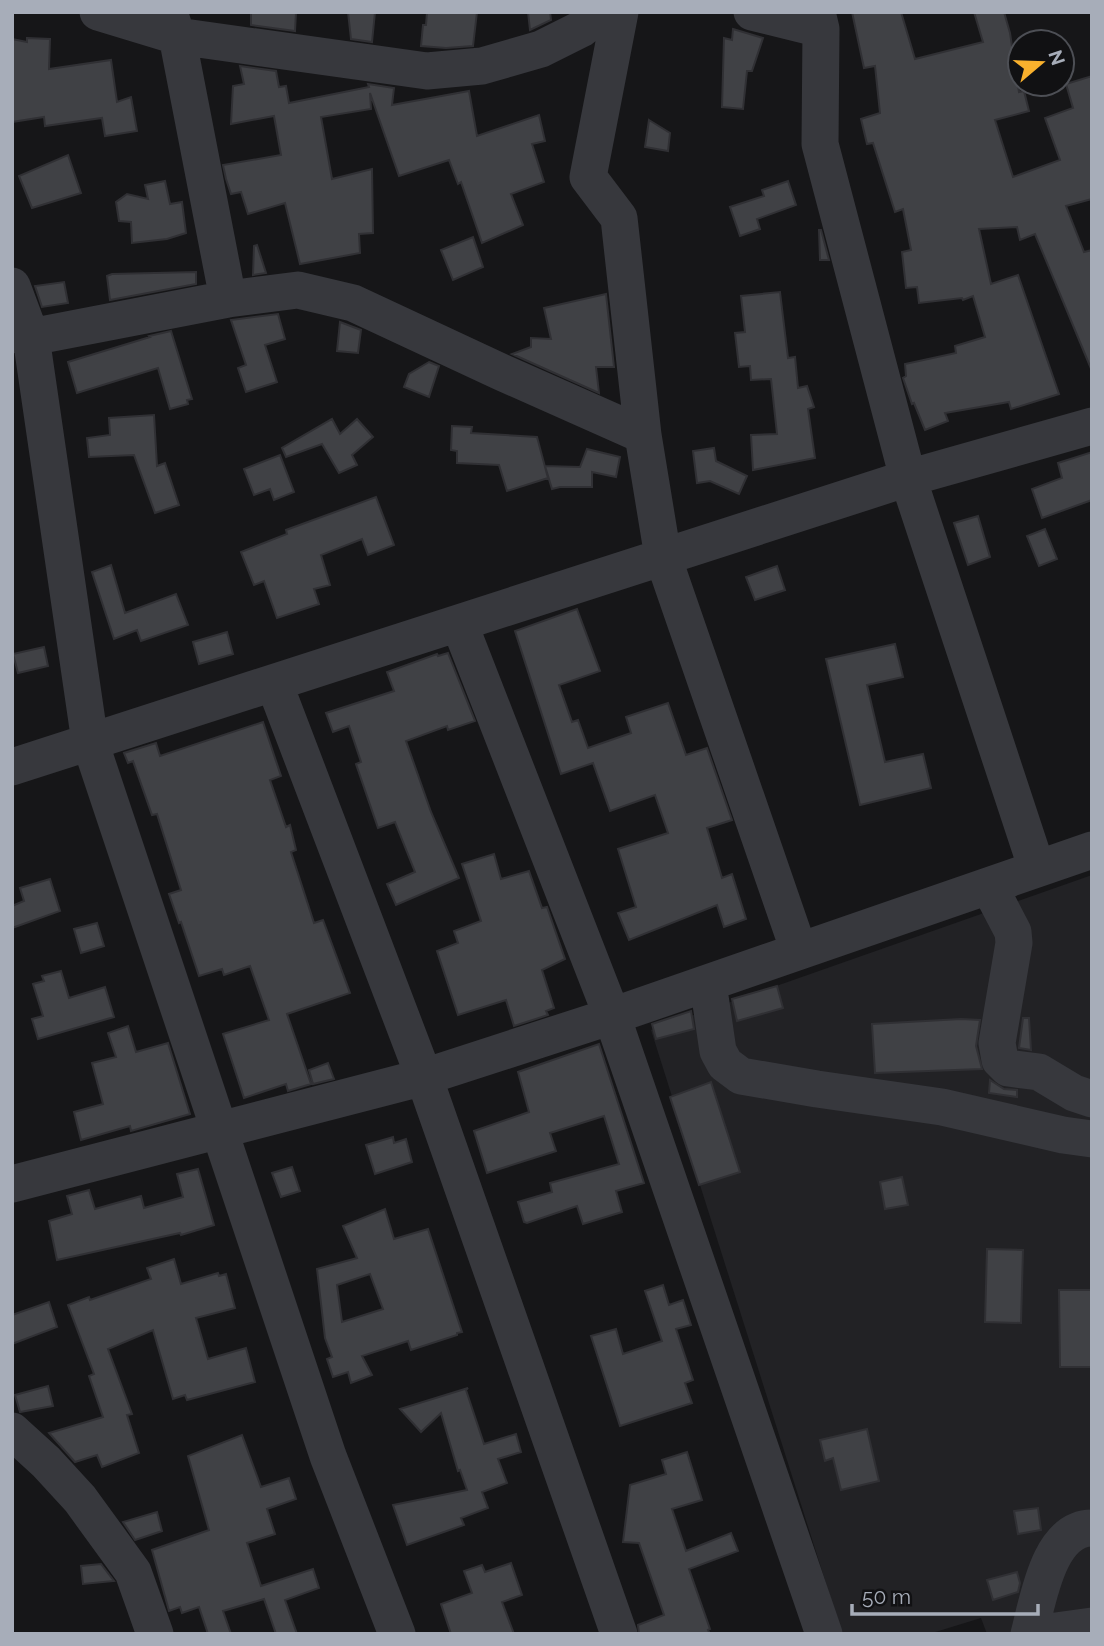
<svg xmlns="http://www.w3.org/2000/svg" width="1104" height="1646" font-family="Raleway,sans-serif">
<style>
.built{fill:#222225}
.building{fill:#404145;stroke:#303034;stroke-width:2;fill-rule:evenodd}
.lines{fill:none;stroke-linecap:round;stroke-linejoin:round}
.minor{stroke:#37383d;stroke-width:37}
</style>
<rect width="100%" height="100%" fill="#161618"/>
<path class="built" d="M 1092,875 L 1092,1634 L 987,1634 L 981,1618 L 929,1634 L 842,1634 L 651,1030 Z"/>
<path class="building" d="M 251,12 L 296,12 L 295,31 L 251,25 Z
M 348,12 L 375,12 L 372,42 L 351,39 Z
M 427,12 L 477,12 L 473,46 L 446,48 L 421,46 L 423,25 L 426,25 Z
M 528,12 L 550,12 L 551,20 L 530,30 Z
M 852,12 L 901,12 L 915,59 L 983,42 L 974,12 L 1004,12 L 1010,33 L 1019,92 L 1024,91 L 1029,111 L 995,120 L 1013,177 L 1060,160 L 1045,118 L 1073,108 L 1066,84 L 1092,76 L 1092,199 L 1066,206 L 1084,252 L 1092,250 L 1092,371 L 1035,234 L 1020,240 L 1017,227 L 979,229 L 991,284 L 1018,275 L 1059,394 L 1011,409 L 1009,402 L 945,413 L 948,421 L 925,430 L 914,403 L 912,404 L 903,378 L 906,376 L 905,364 L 956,353 L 955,346 L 985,337 L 973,296 L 963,300 L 962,298 L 919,303 L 917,287 L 906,288 L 902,252 L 911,250 L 903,209 L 895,212 L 873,143 L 867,144 L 861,119 L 880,113 L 875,66 L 864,68 Z
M 733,29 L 763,38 L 752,71 L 747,71 L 743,109 L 722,107 L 724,38 L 732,40 Z
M 27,38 L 50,39 L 49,69 L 111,60 L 117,102 L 131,97 L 137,131 L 105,136 L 102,118 L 45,126 L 44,117 L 12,122 L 12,39 L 27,42 Z
M 240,66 L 276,71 L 279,87 L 286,86 L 289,103 L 369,87 L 368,84 L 394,88 L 392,105 L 469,91 L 477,136 L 539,115 L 545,141 L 532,144 L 544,182 L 511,194 L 523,225 L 482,243 L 461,182 L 458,184 L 449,160 L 399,176 L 370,93 L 371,109 L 321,117 L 332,179 L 372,169 L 373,233 L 359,234 L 360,253 L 300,264 L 285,203 L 248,214 L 241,192 L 231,194 L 226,179 L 223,165 L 281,155 L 274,116 L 231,124 L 233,86 L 244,84 Z
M 649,120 L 670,133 L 668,151 L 645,147 Z
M 68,155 L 81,193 L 32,208 L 19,176 Z
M 165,181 L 170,204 L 182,202 L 186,233 L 167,239 L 132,243 L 131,222 L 119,221 L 116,202 L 127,194 L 148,199 L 145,185 Z
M 788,181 L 796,205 L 757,219 L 760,229 L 740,236 L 730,207 L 764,196 L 762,190 Z
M 819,230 L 821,230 L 829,260 L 820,260 Z
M 473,237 L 483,267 L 453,280 L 441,250 Z
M 257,245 L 266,273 L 253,275 L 254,246 Z
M 196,272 L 196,284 L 110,300 L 107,276 L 112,274 Z
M 64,282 L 68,303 L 42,307 L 35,286 Z
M 780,292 L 788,358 L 795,357 L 798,388 L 807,386 L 814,407 L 808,409 L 815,458 L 753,470 L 751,435 L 777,434 L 771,379 L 751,380 L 750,366 L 739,367 L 735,333 L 745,332 L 741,296 Z
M 606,294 L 614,367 L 596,367 L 599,393 L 512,354 L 531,347 L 531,338 L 551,339 L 544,308 Z
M 278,314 L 285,339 L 265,345 L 277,382 L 246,392 L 238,368 L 246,365 L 231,320 Z
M 340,322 L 361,330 L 358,353 L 337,351 Z
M 171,331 L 192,399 L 187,400 L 188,404 L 170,409 L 158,368 L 77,393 L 68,362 L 150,337 L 149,336 Z
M 429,362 L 439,366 L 429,397 L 404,387 L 409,374 Z
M 154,415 L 157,466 L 165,463 L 179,505 L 155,513 L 134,455 L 89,457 L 87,438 L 110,435 L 109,418 Z
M 332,419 L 340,434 L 357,419 L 373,437 L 352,455 L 357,465 L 339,473 L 322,444 L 286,457 L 282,448 Z
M 452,426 L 472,427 L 471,433 L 537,437 L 548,478 L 507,491 L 499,465 L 457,463 L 457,451 L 451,450 Z
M 714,448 L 716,461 L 747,476 L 739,494 L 710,481 L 697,483 L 693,451 Z
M 587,449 L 620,457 L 616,477 L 592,472 L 592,487 L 560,487 L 552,489 L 545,466 L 580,467 Z
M 1092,452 L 1092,500 L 1042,518 L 1032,489 L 1062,478 L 1058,463 Z
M 280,455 L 294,492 L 274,500 L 270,489 L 254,495 L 244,469 Z
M 376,497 L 394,545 L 368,555 L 362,539 L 321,555 L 330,585 L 314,589 L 319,604 L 277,618 L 264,581 L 254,585 L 241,552 L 287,534 L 286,530 Z
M 978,516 L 990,557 L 968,565 L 954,523 Z
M 1045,529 L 1057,559 L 1039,566 L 1027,536 Z
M 111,565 L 125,613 L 176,594 L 188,625 L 141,641 L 137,630 L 114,639 L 92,572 Z
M 777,566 L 785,590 L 755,600 L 746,577 Z
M 577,609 L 600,671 L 559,685 L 572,722 L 578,720 L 588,748 L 631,733 L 626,717 L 668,703 L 686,755 L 707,748 L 732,820 L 707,828 L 722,878 L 732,874 L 746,919 L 724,927 L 717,905 L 629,940 L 618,913 L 636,907 L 618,849 L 668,833 L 655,795 L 610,811 L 593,763 L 561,774 L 515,631 Z
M 227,632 L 233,654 L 199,664 L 193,642 Z
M 895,644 L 903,677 L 867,685 L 885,762 L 923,754 L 931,788 L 860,805 L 826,659 Z
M 44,647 L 48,666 L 18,673 L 13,654 Z
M 448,653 L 475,721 L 448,730 L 447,726 L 406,741 L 431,812 L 459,878 L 396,905 L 387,884 L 415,872 L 395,822 L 378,828 L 356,764 L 361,762 L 349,726 L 333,732 L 326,713 L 394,691 L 387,672 L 437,654 L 438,656 Z
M 263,722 L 281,776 L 270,780 L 286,827 L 290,825 L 296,850 L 291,852 L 314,923 L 323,920 L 350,993 L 287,1014 L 311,1084 L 288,1091 L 286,1084 L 244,1098 L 223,1034 L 269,1020 L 250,966 L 224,975 L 222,969 L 199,976 L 181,922 L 179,923 L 169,894 L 181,890 L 157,814 L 152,815 L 133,761 L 128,763 L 124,753 L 156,743 L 160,756 Z
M 494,854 L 501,879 L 529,871 L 542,908 L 547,907 L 565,959 L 542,970 L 554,1008 L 546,1011 L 548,1015 L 514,1026 L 506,1000 L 458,1015 L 437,951 L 458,943 L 454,931 L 481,921 L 462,864 Z
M 50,879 L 60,911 L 12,928 L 12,906 L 24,901 L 20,888 Z
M 97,923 L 104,946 L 81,953 L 74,929 Z
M 61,971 L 69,998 L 105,987 L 114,1017 L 38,1039 L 32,1019 L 43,1016 L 33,984 L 44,981 L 42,976 Z
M 777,986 L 783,1008 L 737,1021 L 732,999 Z
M 691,1011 L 694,1029 L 656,1039 L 652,1024 Z
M 1023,1018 L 1029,1018 L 1031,1050 L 1019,1048 Z
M 961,1019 L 980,1020 L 976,1046 L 982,1069 L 875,1073 L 872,1024 Z
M 128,1026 L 136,1052 L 168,1043 L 190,1114 L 131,1131 L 130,1126 L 81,1140 L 74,1112 L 103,1104 L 92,1063 L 116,1057 L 108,1033 Z
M 599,1044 L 644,1183 L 616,1191 L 622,1212 L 583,1224 L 577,1206 L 527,1223 L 524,1222 L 518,1202 L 552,1192 L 550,1183 L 619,1164 L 604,1116 L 550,1133 L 556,1151 L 487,1173 L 474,1131 L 529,1112 L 518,1072 Z
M 328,1063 L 334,1079 L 313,1084 L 309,1070 Z
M 990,1080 L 1004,1089 L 1017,1090 L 1017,1097 L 989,1093 Z
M 711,1082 L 740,1172 L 699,1185 L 670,1097 Z
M 393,1137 L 394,1143 L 406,1139 L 412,1162 L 375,1174 L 366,1145 Z
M 292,1167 L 300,1191 L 281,1197 L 272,1173 Z
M 198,1169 L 214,1225 L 181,1235 L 180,1233 L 57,1260 L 49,1221 L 72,1214 L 67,1196 L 89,1190 L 95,1209 L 141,1196 L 144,1208 L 183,1197 L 177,1174 Z
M 902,1177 L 908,1205 L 885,1209 L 880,1182 Z
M 385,1209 L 394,1239 L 428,1229 L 462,1332 L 457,1333 L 457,1335 L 411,1350 L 408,1341 L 362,1356 L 372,1375 L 351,1383 L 348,1372 L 333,1377 L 327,1359 L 332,1357 L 325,1338 L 317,1269 L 357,1258 L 343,1226 ZM 370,1274 L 383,1309 L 342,1322 L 337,1285 Z
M 987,1249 L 1023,1250 L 1021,1323 L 985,1322 Z
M 174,1259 L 181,1284 L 218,1273 L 219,1276 L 226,1274 L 235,1308 L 196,1318 L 208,1359 L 246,1348 L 255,1382 L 187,1400 L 185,1395 L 173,1399 L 153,1330 L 108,1349 L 132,1414 L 127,1415 L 139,1453 L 102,1467 L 97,1455 L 75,1462 L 49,1433 L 103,1417 L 89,1376 L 94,1374 L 68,1305 L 89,1297 L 90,1300 L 151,1279 L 147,1268 Z
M 663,1285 L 669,1305 L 683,1300 L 691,1325 L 676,1329 L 693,1380 L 685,1383 L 692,1403 L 620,1426 L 591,1336 L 616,1329 L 623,1354 L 662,1341 L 645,1291 Z
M 1059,1290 L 1092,1290 L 1092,1367 L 1060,1367 Z
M 49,1302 L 57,1327 L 12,1344 L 12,1315 Z
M 48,1386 L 53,1406 L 20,1412 L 15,1395 Z
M 468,1388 L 466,1390 L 484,1444 L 516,1434 L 521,1452 L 498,1459 L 507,1483 L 482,1492 L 488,1508 L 461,1518 L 464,1525 L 407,1545 L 393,1505 L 467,1490 L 460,1470 L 458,1471 L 441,1413 L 421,1432 L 400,1409 Z
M 867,1429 L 879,1481 L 841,1490 L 833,1458 L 825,1461 L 820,1440 Z
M 242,1435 L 261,1487 L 289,1478 L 296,1499 L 267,1509 L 275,1534 L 247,1543 L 261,1586 L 313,1569 L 319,1588 L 285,1600 L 297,1634 L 276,1634 L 264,1599 L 223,1611 L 231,1634 L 208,1634 L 199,1607 L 182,1613 L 180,1607 L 169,1611 L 152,1550 L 209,1530 L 188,1456 Z
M 687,1452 L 702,1500 L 672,1509 L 686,1551 L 731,1533 L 738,1551 L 689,1569 L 710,1629 L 708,1630 L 710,1634 L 639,1634 L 638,1625 L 664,1615 L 639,1543 L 623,1542 L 630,1485 L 666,1474 L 662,1460 Z
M 1038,1508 L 1041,1530 L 1018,1534 L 1014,1511 Z
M 157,1512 L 162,1531 L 135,1540 L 123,1522 Z
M 511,1563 L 522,1595 L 502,1602 L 514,1634 L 451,1634 L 441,1604 L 472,1593 L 464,1571 L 482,1565 L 485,1572 Z
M 101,1564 L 114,1581 L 83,1584 L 81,1566 Z
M 1017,1572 L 1020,1583 L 1018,1592 L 993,1600 L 987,1580 Z"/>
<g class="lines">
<path class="minor" d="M 98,12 L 177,36 L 427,71 L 482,66 L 541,49 L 581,29 L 602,12
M 620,12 L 588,177 L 619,218 L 643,435 L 663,557 L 799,951
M 752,12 L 821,29
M 817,12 L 821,29 L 820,144 L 908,478 L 1037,869
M 170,15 L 177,36 L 228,299
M 12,286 L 31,337 L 90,742 L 328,1456 L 397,1634
M 12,334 L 31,337 L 228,299 L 298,290 L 353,303 L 501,372 L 643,435
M 459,623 L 612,1016 L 824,1634
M 274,683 L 424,1077 L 619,1634
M 12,767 L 908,478 L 1092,426
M 989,886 L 1013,932 L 1014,943 L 997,1043 L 1000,1060 L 1008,1068 L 1039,1072 L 1074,1093 L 1092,1099
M 708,983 L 718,1051 L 725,1064 L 741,1076 L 817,1089 L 942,1107 L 1063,1135 L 1092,1139
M 12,1184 L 424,1077 L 612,1016 L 1092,850
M 12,1431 L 46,1462 L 80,1499 L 133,1572 L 155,1634
M 1029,1634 C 1038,1601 1048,1528 1092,1528
M 1034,1634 L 1092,1626"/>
</g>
<rect width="1104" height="1646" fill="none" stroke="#a7adb9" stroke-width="28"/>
<g transform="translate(1041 63) rotate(71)"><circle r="33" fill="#111113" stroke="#4d4f55" stroke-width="2"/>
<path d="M0-5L12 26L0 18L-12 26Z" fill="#f9b12d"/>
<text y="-10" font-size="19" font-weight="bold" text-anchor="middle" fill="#a7adb9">N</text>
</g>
<path d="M852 1604v10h186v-10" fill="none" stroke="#a7adb9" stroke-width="3.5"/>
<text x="862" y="1604" font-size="21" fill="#a7adb9" stroke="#111113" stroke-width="5" paint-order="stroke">50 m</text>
</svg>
